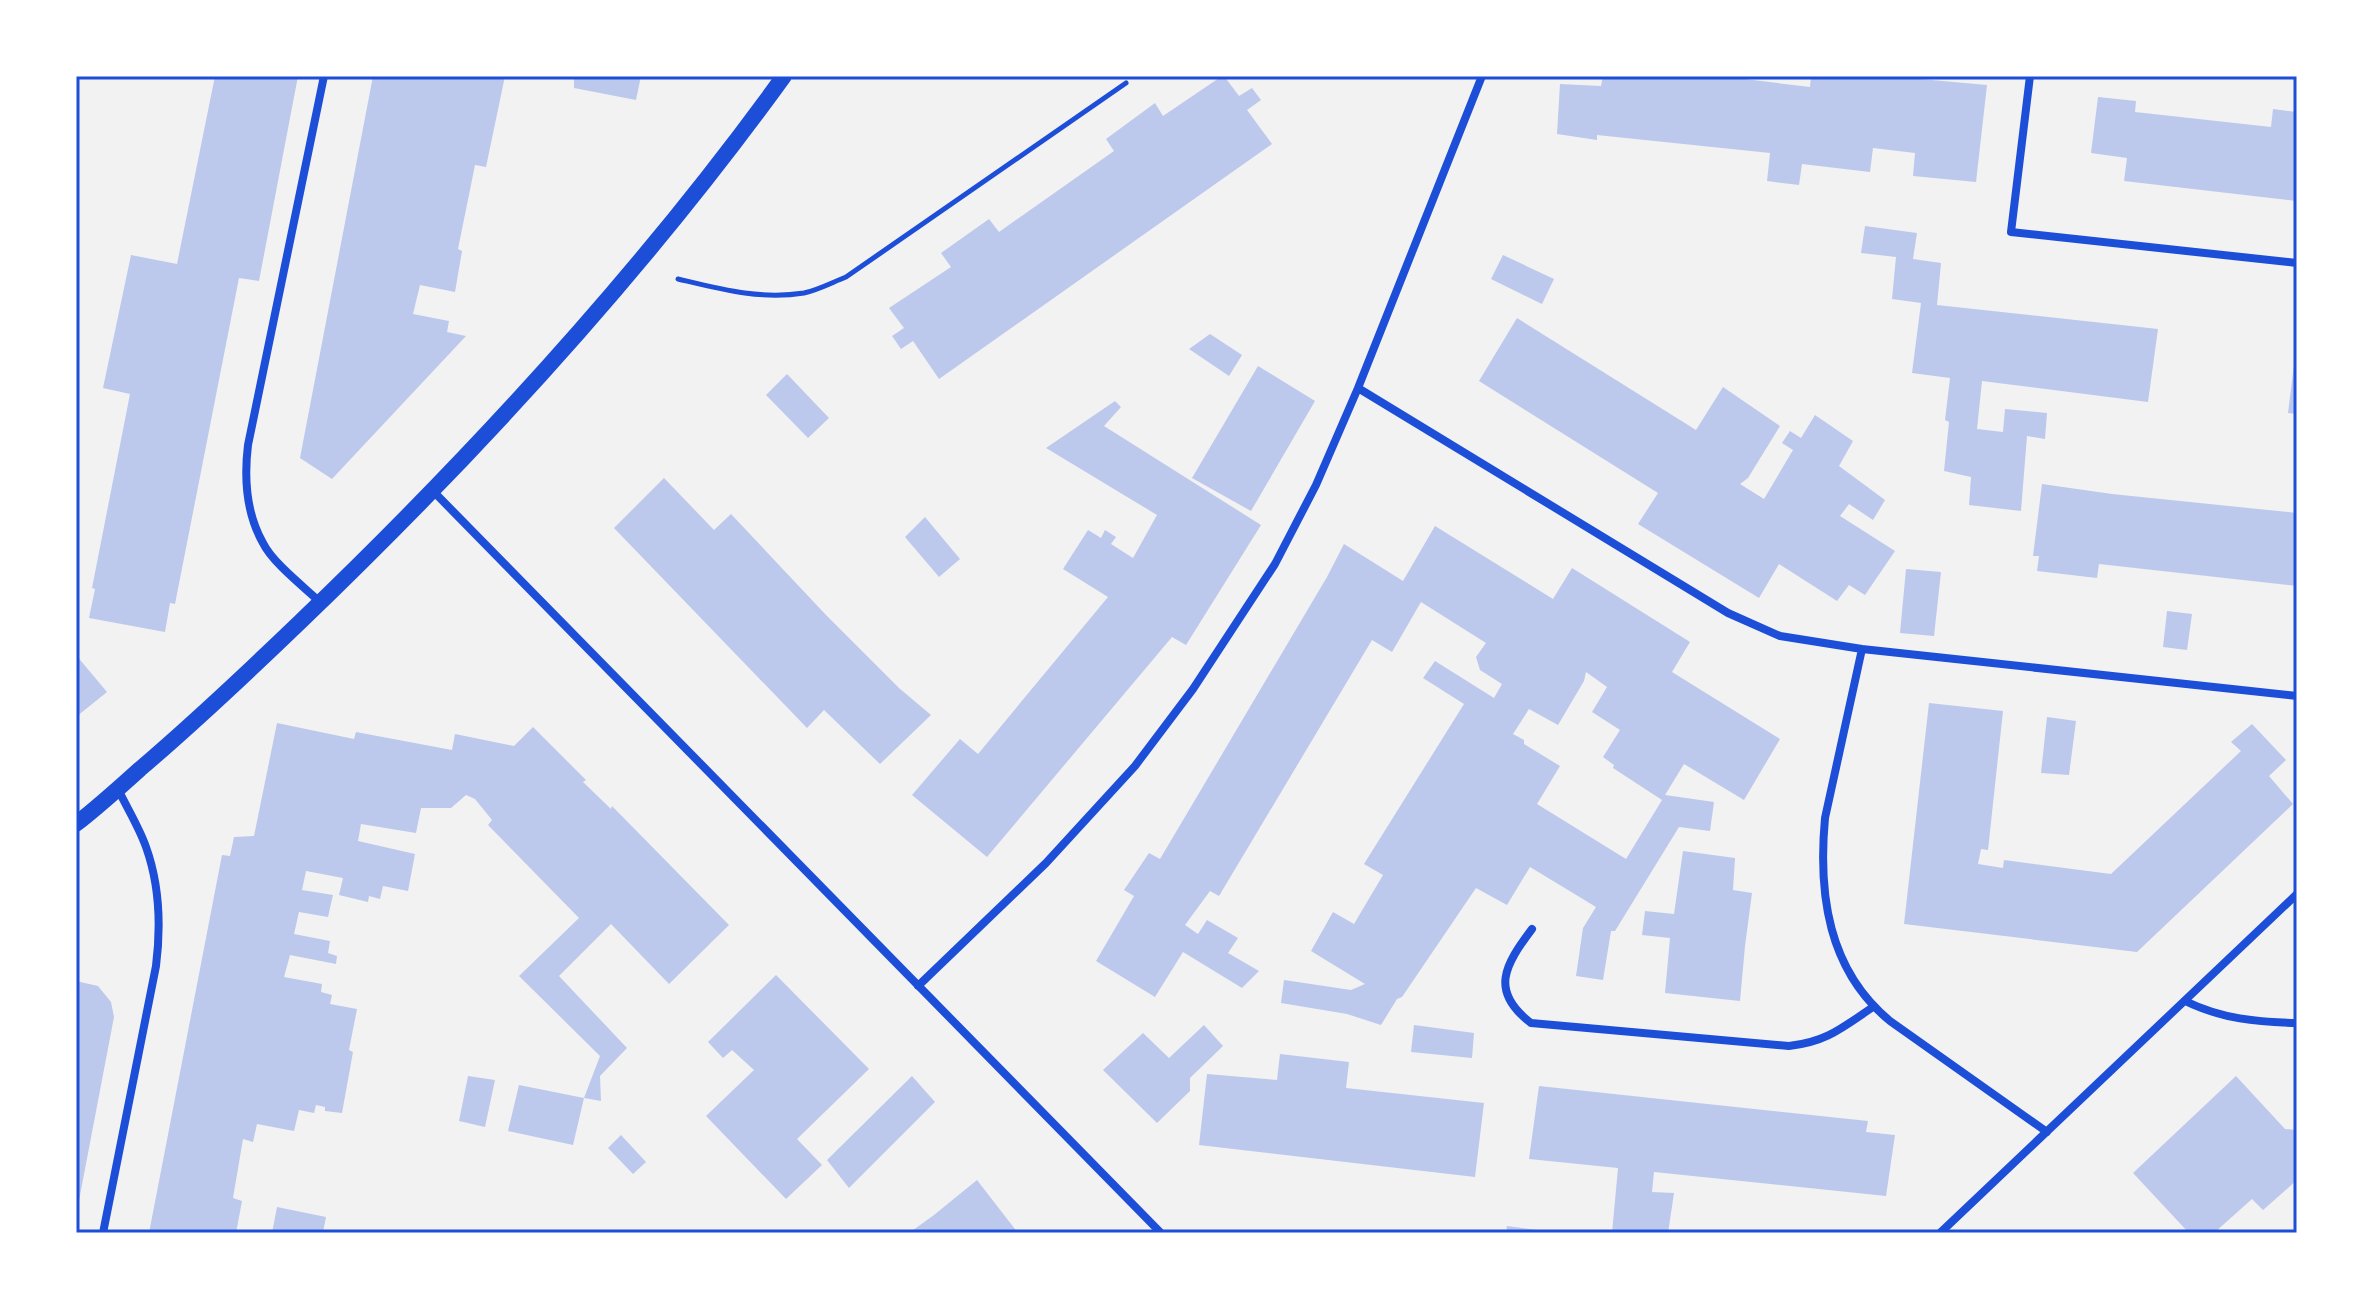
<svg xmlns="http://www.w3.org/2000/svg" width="2373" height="1309" font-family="'Nunito Sans',sans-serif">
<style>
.building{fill:#bdc9ec;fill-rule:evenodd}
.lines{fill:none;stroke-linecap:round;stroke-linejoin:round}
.path{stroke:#1d4ed8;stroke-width:5}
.minor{stroke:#1d4ed8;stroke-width:8}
.secondary{stroke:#1d4ed8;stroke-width:16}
.neatline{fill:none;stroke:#1d4ed8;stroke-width:3}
</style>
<rect width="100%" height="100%" fill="#f2f2f2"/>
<path class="building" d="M 215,76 L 298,76 L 259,281 L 239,278 L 175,604 L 170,603 L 165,632 L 89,618 L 95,589 L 92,588 L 130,394 L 103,388 L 131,255 L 177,264 Z
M 373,76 L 505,76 L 486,167 L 475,165 L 458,249 L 462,251 L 455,292 L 420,285 L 413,314 L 449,321 L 447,332 L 466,336 L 332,479 L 300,458 Z
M 574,76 L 641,76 L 636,100 L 574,88 Z
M 1222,76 L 1224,76 L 1239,96 L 1252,88 L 1261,100 L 1247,110 L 1272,144 L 939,379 L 913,341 L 901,349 L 892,336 L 904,328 L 889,308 L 951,267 L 941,253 L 989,219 L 999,232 L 1114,151 L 1106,139 L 1155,103 L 1163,116 Z
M 1603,76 L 1719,76 L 1810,87 L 1811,76 L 1887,76 L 1987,85 L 1976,182 L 1913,176 L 1915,153 L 1873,148 L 1870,172 L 1802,164 L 1799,185 L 1767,181 L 1770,153 L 1597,135 L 1597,140 L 1557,134 L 1560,84 L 1601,86 Z
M 2098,97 L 2136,101 L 2135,112 L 2271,127 L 2273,109 L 2297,112 L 2297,201 L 2124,181 L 2127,158 L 2091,153 Z
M 1865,226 L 1917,233 L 1913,259 L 1941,263 L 1937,305 L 2158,329 L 2148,402 L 1982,381 L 1977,429 L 2003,432 L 2005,409 L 2047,413 L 2045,439 L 2027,436 L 2021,511 L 1969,505 L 1971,477 L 1944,471 L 1949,422 L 1945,420 L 1950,378 L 1912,373 L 1921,303 L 1892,299 L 1896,257 L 1861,253 Z
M 1503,255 L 1554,279 L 1542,304 L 1491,279 Z
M 1517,318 L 1696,430 L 1723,387 L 1780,426 L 1748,478 L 1740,484 L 1764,499 L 1793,450 L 1782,443 L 1790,431 L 1801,438 L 1815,415 L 1853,441 L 1839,466 L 1885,500 L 1873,520 L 1849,504 L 1840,516 L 1895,551 L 1865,595 L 1849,585 L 1837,601 L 1779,564 L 1759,598 L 1638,524 L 1658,493 L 1479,381 Z
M 1210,334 L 1242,355 L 1229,376 L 1189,349 Z
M 2295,357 L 2297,357 L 2297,414 L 2288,413 Z
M 1258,366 L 1315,401 L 1251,511 L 1192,478 Z
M 787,374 L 829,418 L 808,438 L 766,395 Z
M 1115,401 L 1121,407 L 1104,426 L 1261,525 L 1186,645 L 1172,637 L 987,857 L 912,795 L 960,739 L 978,754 L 1108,597 L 1063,569 L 1088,530 L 1101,538 L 1105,530 L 1116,537 L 1111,544 L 1133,558 L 1157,515 L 1046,448 Z
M 664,478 L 714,530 L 731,514 L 826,615 L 899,688 L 931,715 L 880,764 L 824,710 L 807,728 L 614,528 Z
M 2042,484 L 2112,494 L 2297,513 L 2297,586 L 2099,564 L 2097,578 L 2037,571 L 2039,556 L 2033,556 Z
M 925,517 L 960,559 L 939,577 L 905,537 Z
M 1435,526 L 1553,599 L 1572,568 L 1690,642 L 1672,672 L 1780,739 L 1744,800 L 1684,764 L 1665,795 L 1714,802 L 1710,831 L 1679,827 L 1615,931 L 1611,931 L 1603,980 L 1576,976 L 1583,928 L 1596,907 L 1530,867 L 1507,905 L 1476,888 L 1402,997 L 1397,999 L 1381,1025 L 1347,1014 L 1281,1003 L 1284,980 L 1351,990 L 1365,984 L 1311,951 L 1333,912 L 1354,924 L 1383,875 L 1364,864 L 1464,704 L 1423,678 L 1435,661 L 1494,698 L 1502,684 L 1480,670 L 1476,657 L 1486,643 L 1421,602 L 1392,652 L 1372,640 L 1219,896 L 1210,891 L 1185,925 L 1198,934 L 1207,920 L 1238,938 L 1228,953 L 1259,971 L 1242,988 L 1183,952 L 1155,997 L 1096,961 L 1134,896 L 1124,890 L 1149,853 L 1160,859 L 1327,577 L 1344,544 L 1403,581 ZM 1586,672 L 1607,687 L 1592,712 L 1620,730 L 1603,757 L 1614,765 L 1613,768 L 1662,800 L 1626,859 L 1537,804 L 1560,766 L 1524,744 L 1524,740 L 1513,734 L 1529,709 L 1558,725 L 1584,681 Z
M 1906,569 L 1941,572 L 1934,636 L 1900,633 Z
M 2167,611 L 2192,614 L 2187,650 L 2163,647 Z
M 76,655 L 107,692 L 76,717 Z
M 1929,703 L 2003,711 L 1988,850 L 1981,849 L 1978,864 L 2003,868 L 2004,860 L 2111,874 L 2241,751 L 2231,742 L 2252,724 L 2286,760 L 2269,776 L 2293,804 L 2137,952 L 1904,924 Z
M 2047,717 L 2076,721 L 2069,775 L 2041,773 Z
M 277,723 L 354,739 L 356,732 L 452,750 L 455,734 L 514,746 L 533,727 L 586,780 L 583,782 L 611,809 L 612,806 L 729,925 L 669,984 L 611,924 L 559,976 L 627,1048 L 600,1076 L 601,1101 L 584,1098 L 600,1056 L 519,976 L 579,918 L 488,825 L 492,820 L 475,799 L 466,795 L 451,808 L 421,808 L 416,833 L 361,824 L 358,841 L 415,854 L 408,891 L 383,886 L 380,899 L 369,896 L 368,902 L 339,895 L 343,878 L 306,871 L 302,890 L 333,895 L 328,917 L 299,912 L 294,934 L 330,941 L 328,953 L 337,956 L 336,964 L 290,955 L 284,977 L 322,984 L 321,992 L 332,995 L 330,1004 L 357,1009 L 349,1050 L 353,1052 L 342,1113 L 325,1111 L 325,1107 L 316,1105 L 314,1113 L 299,1110 L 294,1131 L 257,1124 L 253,1142 L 243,1139 L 233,1198 L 242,1201 L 236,1233 L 149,1233 L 222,855 L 230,856 L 234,837 L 254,836 Z
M 1683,851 L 1735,858 L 1733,890 L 1752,893 L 1745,946 L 1740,1001 L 1665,993 L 1670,938 L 1642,935 L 1645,911 L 1674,914 Z
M 776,975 L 869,1069 L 797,1139 L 822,1165 L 786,1199 L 706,1116 L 754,1070 L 732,1050 L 723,1058 L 708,1042 Z
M 76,981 L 98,986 L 111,1002 L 114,1017 L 77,1211 Z
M 1204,1025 L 1223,1046 L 1190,1078 L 1190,1091 L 1157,1123 L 1103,1070 L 1143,1033 L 1169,1058 Z
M 1414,1025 L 1474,1033 L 1472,1058 L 1411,1052 Z
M 1280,1054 L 1349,1062 L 1346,1088 L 1484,1103 L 1475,1177 L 1199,1145 L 1207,1074 L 1277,1080 Z
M 468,1076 L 495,1080 L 485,1127 L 459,1121 Z
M 912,1076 L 935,1102 L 849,1188 L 827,1160 Z
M 2236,1076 L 2285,1129 L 2297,1130 L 2297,1180 L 2263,1210 L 2252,1199 L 2214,1233 L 2189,1233 L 2133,1173 Z
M 519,1085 L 584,1098 L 573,1145 L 508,1131 Z
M 1539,1086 L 1868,1121 L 1866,1132 L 1895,1135 L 1886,1196 L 1654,1172 L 1652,1192 L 1674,1193 L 1668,1233 L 1612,1233 L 1618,1168 L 1529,1159 Z
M 621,1135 L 646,1162 L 633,1174 L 608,1148 Z
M 977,1180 L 1018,1233 L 909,1233 L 934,1215 Z
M 277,1207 L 326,1217 L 323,1232 L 314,1230 L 313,1233 L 272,1233 Z
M 1507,1226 L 1544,1231 L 1544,1233 L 1506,1233 Z"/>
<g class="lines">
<path class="path" d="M 678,279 C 720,289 760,300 804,293 C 818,290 833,282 846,277 L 1126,83"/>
<path class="minor" d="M 2030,76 L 2011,232 L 2297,263
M 1358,388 L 1728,613 L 1780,636 L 1862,649 L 1825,818 C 1818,894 1828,970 1890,1021 L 2047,1132
M 433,491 L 1161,1233
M 320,602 C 304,587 272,562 263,543 C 246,513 244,478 248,445 L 324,76
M 1862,649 L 2297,696
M 1532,929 C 1505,965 1489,991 1531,1023 L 1789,1046 C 1827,1042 1843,1027 1873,1007
M 918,986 L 1046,863 L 1135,766 L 1193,689 L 1275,564 L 1316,485 L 1358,388 L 1482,76
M 2185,1001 C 2222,1019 2257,1022 2297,1023
M 103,1233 L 156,966 C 161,926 160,886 146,847 C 139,827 127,808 118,789
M 1940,1233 L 2297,894"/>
<path class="secondary" d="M 76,824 C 98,807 119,788 140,769 C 195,722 248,672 300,622 C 476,453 641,274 784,76"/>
</g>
<rect width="2373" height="1309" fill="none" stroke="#ffffff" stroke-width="156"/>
<rect x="78" y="78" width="2217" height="1153" class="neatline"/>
</svg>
